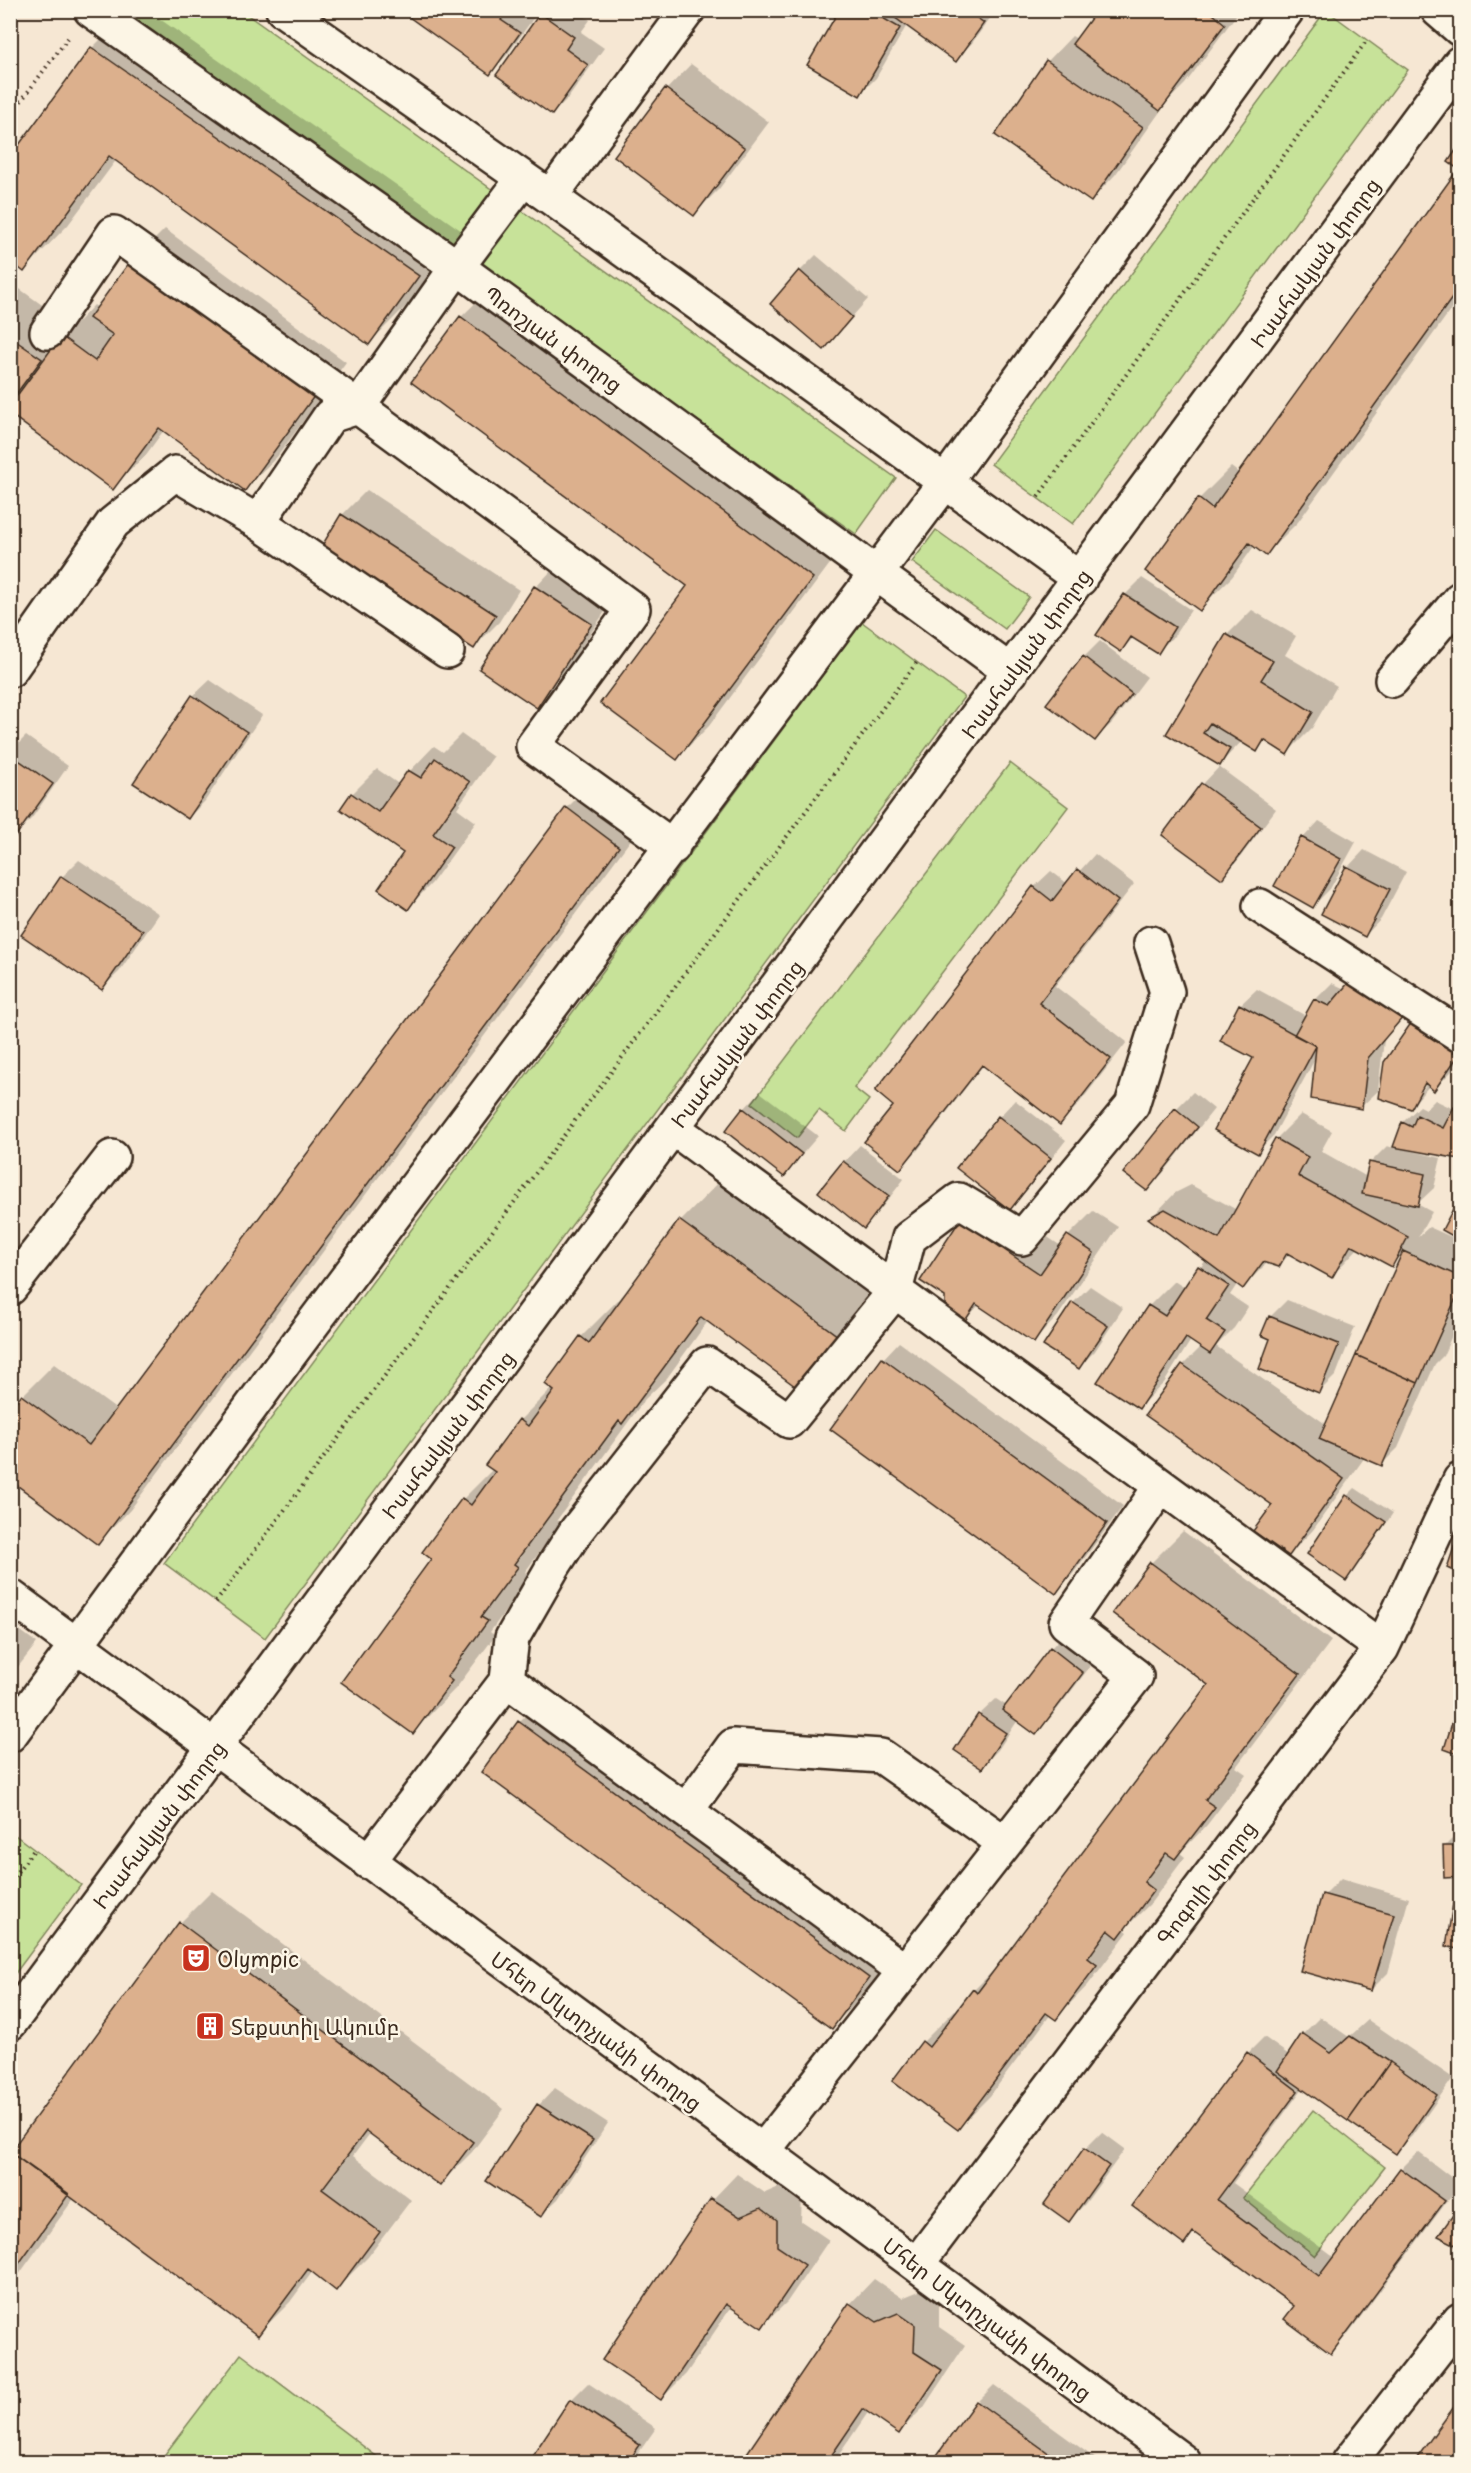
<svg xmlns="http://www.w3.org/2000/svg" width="1471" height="2473" font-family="'Playpen Sans','Noto Sans Armenian',sans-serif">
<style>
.green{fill:#c7e299;stroke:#81865c;stroke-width:1.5}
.shadow{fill:#0003;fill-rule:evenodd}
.building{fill:#dcb08d;stroke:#3b2a1e;stroke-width:1.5}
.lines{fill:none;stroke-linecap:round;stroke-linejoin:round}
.minor-casing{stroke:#3b2a1e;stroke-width:38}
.path{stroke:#3b2a1e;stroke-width:4;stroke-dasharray:1.5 4.5;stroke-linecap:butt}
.minor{stroke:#fcf5e5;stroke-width:33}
.labels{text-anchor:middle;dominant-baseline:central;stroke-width:5;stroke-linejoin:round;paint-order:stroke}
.street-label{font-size:21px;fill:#3b2a1e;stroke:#fcf5e5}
.poi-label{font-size:21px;fill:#3b2a1e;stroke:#fcf5e5;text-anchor:start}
</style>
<rect width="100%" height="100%" fill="#f6e7d3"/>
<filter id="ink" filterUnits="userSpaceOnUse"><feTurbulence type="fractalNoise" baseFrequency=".0167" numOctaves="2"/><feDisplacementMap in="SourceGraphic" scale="12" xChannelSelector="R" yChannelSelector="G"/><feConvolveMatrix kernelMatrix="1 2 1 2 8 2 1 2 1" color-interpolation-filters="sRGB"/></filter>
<g filter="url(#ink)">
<path class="green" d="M 1326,10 L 1408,70 L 1073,524 L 991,464 Z
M 136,11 L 242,11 L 896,478 L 856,534 L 132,16 Z
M 936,530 L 1029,597 L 1005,629 L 912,562 Z
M 862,622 L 964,697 L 265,1638 L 164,1563 Z
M 1010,763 L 1068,807 L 854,1088 L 869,1100 L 846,1131 L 819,1110 L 797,1138 L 752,1103 Z
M 11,1832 L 81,1885 L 11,1979 Z
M 1313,2110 L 1385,2167 L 1315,2256 L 1243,2198 Z
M 241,2354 L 384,2462 L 159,2462 Z"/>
<path class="shadow" d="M 130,10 L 147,10 L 462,231 L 413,299 L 369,343 L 117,159 L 68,225 L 24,270 L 10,160 L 92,48 Z
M 415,10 L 528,10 L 535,16 L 506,56 L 490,73 Z
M 545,10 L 576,10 L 590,20 L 581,32 L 604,48 L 569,97 L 552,114 L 541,14 Z
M 841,10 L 996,10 L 972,43 L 955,60 L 907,25 L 876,78 L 860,94 Z
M 1098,10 L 1240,10 L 1185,84 L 1167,102 L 1115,175 L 1091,200 L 997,134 L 1048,61 L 1072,36 L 1077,39 Z
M 691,64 L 769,122 L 719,189 L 694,214 L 616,155 L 667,89 Z
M 1460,169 L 1460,297 L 1298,522 L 1266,554 L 1255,545 L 1232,577 L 1199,609 L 1199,499 L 1231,467 L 1239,473 Z
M 165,229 L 346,362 L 277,457 L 244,489 L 164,430 L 145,456 L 112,488 L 17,396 L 10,402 L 10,282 L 73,327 L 94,305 L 98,308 L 133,261 Z
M 816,255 L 868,299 L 824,348 L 800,271 Z
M 494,285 L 844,545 L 709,726 L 677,758 L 689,586 L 413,382 L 461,317 Z
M 367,490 L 519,590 L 499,622 L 474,647 L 322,549 L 342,515 Z
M 552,570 L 608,607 L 553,690 L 536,706 L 481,668 L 536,587 Z
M 1142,578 L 1191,610 L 1174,636 L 1157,652 L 1134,637 L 1121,650 L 1098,635 L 1126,594 Z
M 1252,610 L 1296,636 L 1285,655 L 1337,686 L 1312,728 L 1287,753 L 1266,740 L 1256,750 L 1242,741 L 1220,764 L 1168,733 L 1227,635 Z
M 1100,641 L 1147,677 L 1112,723 L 1095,739 L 1084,657 Z
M 210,680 L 262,715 L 205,801 L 188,818 L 193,696 Z
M 461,734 L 493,757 L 457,808 L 476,822 L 432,883 L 408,908 L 405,853 L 352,794 L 377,769 L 400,785 L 410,771 L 434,746 L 443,752 Z
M 26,736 L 68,766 L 32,818 L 15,835 L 10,832 L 10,752 Z
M 1219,767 L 1276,809 L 1238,860 L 1222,877 L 1165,835 L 1203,784 Z
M 599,776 L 650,814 L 130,1510 L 98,1543 L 10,1411 L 22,1396 L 54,1364 L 117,1410 L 567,808 Z
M 1319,821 L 1356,842 L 1330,889 L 1313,906 L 1303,838 Z
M 1364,850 L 1406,872 L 1381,919 L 1365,936 L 1323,913 L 1348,867 Z
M 1095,854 L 1134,884 L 1055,986 L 1127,1042 L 1077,1106 L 1060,1123 L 984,1064 L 917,1151 L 900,1168 L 895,1105 L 1034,887 L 1051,871 L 1068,884 Z
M 79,860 L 159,914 L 119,972 L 102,988 L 62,877 Z
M 1332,983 L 1345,989 L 1420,998 L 1384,1040 L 1378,1091 L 1361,1107 L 1316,1057 L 1274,1135 L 1257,1152 L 1255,1058 L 1240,1005 L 1257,989 L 1306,1016 L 1315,1000 Z
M 1434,1000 L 1460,1019 L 1460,1058 L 1451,1072 L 1434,1089 L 1430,1085 L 1411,1107 L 1381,1097 L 1386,1063 L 1417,1017 ZM 1428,1076 L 1430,1077 L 1423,1090 L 1420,1090 Z
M 760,1092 L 818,1136 L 784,1175 L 744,1109 Z
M 1193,1092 L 1214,1109 L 1163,1173 L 1146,1189 L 1176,1109 Z
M 1015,1100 L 1066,1140 L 1026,1191 L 1009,1208 L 999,1117 Z
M 1435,1100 L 1454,1109 L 1460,1103 L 1460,1157 L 1407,1148 L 1407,1150 L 1441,1158 L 1434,1188 L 1417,1204 L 1432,1212 L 1418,1237 L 1429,1227 L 1456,1239 L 1457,1237 L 1444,1229 L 1454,1210 L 1460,1204 L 1460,1317 L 1443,1356 L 1435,1364 L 1398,1448 L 1381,1465 L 1365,1457 L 1313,1530 L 1289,1555 L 1274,1505 L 1183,1365 L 1201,1347 L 1191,1340 L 1164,1383 L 1139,1407 L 1149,1306 L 1174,1281 L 1185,1288 L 1206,1260 L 1151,1218 L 1175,1193 L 1191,1185 L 1237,1210 L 1276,1139 L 1301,1114 L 1332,1131 L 1321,1151 L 1367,1177 L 1370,1163 L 1387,1146 L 1394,1148 L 1403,1122 L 1420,1106 L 1426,1109 ZM 1359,1247 L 1391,1265 L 1403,1253 L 1327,1425 L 1216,1346 L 1234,1328 L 1248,1307 L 1230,1295 L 1238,1283 L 1243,1287 L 1268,1262 L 1279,1265 L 1291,1253 L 1332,1276 Z
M 860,1145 L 904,1179 L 880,1210 L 864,1226 L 844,1162 Z
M 725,1176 L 881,1291 L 843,1343 L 708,1321 L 667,1378 L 645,1399 L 557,1520 L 561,1522 L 525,1572 L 531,1576 L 490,1632 L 495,1636 L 457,1687 L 413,1732 L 433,1558 L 424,1552 L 463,1499 L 493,1469 L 520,1420 L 552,1388 L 581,1337 L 625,1293 L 627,1294 L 681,1221 Z
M 986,1196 L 1061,1246 L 1068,1236 L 1093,1211 L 1118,1227 L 1058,1316 L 1034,1341 L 979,1305 L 963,1322 L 962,1221 Z
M 1090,1286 L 1123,1308 L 1095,1351 L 1079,1367 L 1073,1303 Z
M 1287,1300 L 1355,1327 L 1336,1375 L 1319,1392 L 1272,1338 L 1270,1317 Z
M 899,1342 L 1123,1506 L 1072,1575 L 1055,1592 L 883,1359 Z
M 1355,1488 L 1393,1513 L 1354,1571 L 1346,1579 L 1347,1496 Z
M 1183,1531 L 1331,1641 L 1236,1767 L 1246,1774 L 1207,1825 L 1180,1853 L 1185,1857 L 1150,1904 L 1124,1929 L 1128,1932 L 1088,1985 L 1056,2018 L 1051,2014 L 990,2096 L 958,2128 L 923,2042 L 955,2010 L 957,2012 L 974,1990 L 1004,1960 L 1210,1685 L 1151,1563 Z
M 10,1623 L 37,1643 L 10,1677 Z
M 1067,1631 L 1099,1655 L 1052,1716 L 1036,1733 L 1018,1720 L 998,1750 L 981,1767 L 979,1715 L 996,1699 L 1007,1706 L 1051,1648 Z
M 551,1690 L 900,1945 L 864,1995 L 832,2027 L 519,1722 Z
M 1460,1702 L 1460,1753 L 1446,1748 Z
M 1460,1831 L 1460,1876 L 1445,1876 L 1444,1847 Z
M 1341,1878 L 1409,1898 L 1388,1973 L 1371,1990 L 1324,1895 Z
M 212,1891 L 504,2109 L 472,2152 L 440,2184 L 371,2132 L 353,2156 L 411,2200 L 368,2257 L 336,2289 L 313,2271 L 290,2302 L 258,2334 L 75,2197 L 10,2287 L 10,2154 L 180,1923 Z
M 1460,1899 L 1460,1948 L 1447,1945 L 1455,1905 Z
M 1320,2017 L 1349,2037 L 1368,2020 L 1453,2078 L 1412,2136 L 1395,2152 L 1303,2088 L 1233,2183 L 1335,2258 L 1401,2169 L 1418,2152 L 1460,2184 L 1347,2335 L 1331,2352 L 1296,2306 L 1195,2232 L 1184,2243 L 1248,2053 L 1264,2037 L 1289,2055 L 1303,2034 Z
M 555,2088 L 608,2123 L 558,2199 L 541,2215 L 488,2181 L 539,2105 Z
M 1102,2132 L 1125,2149 L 1085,2204 L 1069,2220 L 1047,2204 L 1085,2149 Z
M 737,2174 L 765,2193 L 786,2184 L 802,2195 L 801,2221 L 829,2240 L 787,2302 L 762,2326 L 732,2306 L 686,2374 L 661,2399 L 713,2199 Z
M 1460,2208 L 1460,2246 L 1441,2235 Z
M 874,2279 L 902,2298 L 924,2289 L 939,2300 L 939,2327 L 965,2345 L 924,2407 L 899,2432 L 869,2411 L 834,2462 L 743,2462 L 850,2304 Z
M 588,2383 L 656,2428 L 632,2462 L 542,2462 L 534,2457 L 571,2400 Z
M 994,2385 L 1100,2462 L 933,2462 L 977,2402 Z
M 1460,2401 L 1460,2462 L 1416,2462 L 1457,2405 Z"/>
<path class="building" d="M 413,10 L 507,10 L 501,20 L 520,33 L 490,75 L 409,17 Z
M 839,10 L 869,10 L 900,28 L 860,96 L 807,65 Z
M 899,10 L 966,10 L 984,23 L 956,62 L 894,17 Z
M 1097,10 L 1208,10 L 1225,24 L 1160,111 L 1072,44 Z
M 540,13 L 574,37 L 566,49 L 588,65 L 552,115 L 496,75 Z
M 91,47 L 419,276 L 369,345 L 109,156 L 24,272 L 10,261 L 10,157 Z
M 1046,60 L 1143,127 L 1091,202 L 995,135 Z
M 665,88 L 745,148 L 694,216 L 614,156 Z
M 1460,144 L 1460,287 L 1266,556 L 1249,543 L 1200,611 L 1145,571 L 1198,498 L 1212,509 L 1458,169 L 1448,162 Z
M 131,260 L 315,395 L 245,491 L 159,428 L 113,490 L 10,414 L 10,405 L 61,336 L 95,361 L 113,335 L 89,318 Z
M 799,270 L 852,317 L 824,350 L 770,304 Z
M 460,316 L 813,578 L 677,760 L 600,703 L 687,586 L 411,382 Z
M 10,337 L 42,359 L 10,402 Z
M 341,514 L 496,615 L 474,649 L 320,549 Z
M 534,586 L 592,624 L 537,708 L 479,669 Z
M 1124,594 L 1175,627 L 1158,654 L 1131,637 L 1121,652 L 1096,635 Z
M 1226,634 L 1273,661 L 1261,680 L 1313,712 L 1287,755 L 1264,740 L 1257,752 L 1210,723 L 1203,733 L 1230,749 L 1220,766 L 1166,734 Z
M 1083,656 L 1132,694 L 1095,741 L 1046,704 Z
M 192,695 L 247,732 L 188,819 L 133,783 Z
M 10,754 L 53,784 L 15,837 L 10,833 Z
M 435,758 L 470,782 L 433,834 L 452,847 L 408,910 L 378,889 L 403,853 L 340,809 L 351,793 L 378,812 L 408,770 L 421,778 Z
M 1201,783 L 1261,827 L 1222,879 L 1162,835 Z
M 566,807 L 619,847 L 98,1545 L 10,1480 L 10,1409 L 21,1395 L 89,1445 Z
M 1301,837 L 1341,859 L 1313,908 L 1274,886 Z
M 1346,866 L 1390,889 L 1365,937 L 1321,914 Z
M 1077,869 L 1118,901 L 1039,1003 L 1111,1059 L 1060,1125 L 982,1065 L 900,1170 L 864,1142 L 893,1106 L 875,1091 L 1033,886 L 1052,901 Z
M 61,876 L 143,931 L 102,990 L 21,935 Z
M 1349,982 L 1404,1016 L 1368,1058 L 1362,1109 L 1311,1099 L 1316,1046 L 1294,1035 L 1314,999 L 1329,1006 Z
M 1239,1004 L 1316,1046 L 1258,1154 L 1214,1130 L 1253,1058 L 1220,1041 Z
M 1416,1016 L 1460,1047 L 1460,1053 L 1434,1091 L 1425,1083 L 1411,1109 L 1379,1098 L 1384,1062 Z
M 1454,1107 L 1460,1110 L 1460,1159 L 1393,1147 L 1402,1122 L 1412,1127 L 1417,1115 L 1443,1128 Z
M 743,1108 L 802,1154 L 784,1177 L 725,1131 Z
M 1175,1108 L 1198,1127 L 1147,1191 L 1123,1173 Z
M 998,1116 L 1051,1158 L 1010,1210 L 956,1168 Z
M 1275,1138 L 1308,1157 L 1298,1176 L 1408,1237 L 1392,1267 L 1351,1245 L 1332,1278 L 1287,1253 L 1279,1267 L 1263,1262 L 1243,1289 L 1148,1218 L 1165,1209 L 1219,1239 Z
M 843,1161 L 889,1196 L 864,1229 L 818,1192 Z
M 1369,1162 L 1425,1174 L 1418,1206 L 1362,1194 Z
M 1453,1209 L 1460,1213 L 1460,1240 L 1442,1230 Z
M 679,1220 L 838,1336 L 799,1389 L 701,1317 L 622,1424 L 619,1421 L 514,1564 L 518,1567 L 481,1617 L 488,1621 L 447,1677 L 452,1681 L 413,1734 L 341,1682 L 431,1559 L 422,1552 L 462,1498 L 471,1505 L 495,1472 L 485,1465 L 519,1419 L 528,1426 L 554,1391 L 545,1384 L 580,1336 L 589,1343 Z
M 960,1220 L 1040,1274 L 1067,1235 L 1094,1253 L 1034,1343 L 976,1304 L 963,1324 L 945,1312 L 945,1297 L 920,1281 Z
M 1403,1251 L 1460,1277 L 1460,1289 L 1418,1383 L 1356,1355 Z
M 1198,1266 L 1229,1286 L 1206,1320 L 1225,1332 L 1210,1354 L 1186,1338 L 1139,1409 L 1097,1382 L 1148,1305 L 1165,1316 Z
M 1072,1302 L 1108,1326 L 1079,1369 L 1043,1346 Z
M 1269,1316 L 1339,1344 L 1319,1393 L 1259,1369 L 1270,1339 L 1261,1335 Z
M 1356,1355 L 1418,1383 L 1382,1466 L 1319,1439 Z
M 882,1358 L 1107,1523 L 1056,1594 L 830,1429 Z
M 1182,1364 L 1344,1479 L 1289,1556 L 1253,1531 L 1272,1505 L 1145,1415 Z
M 1346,1495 L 1386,1522 L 1346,1581 L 1307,1554 Z
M 1460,1534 L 1460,1574 L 1447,1568 L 1455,1544 Z
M 1150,1562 L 1300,1674 L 1205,1800 L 1215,1807 L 1175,1859 L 1166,1853 L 1144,1882 L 1154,1890 L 1118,1938 L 1108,1930 L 1088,1958 L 1097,1965 L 1056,2020 L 1046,2013 L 958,2130 L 892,2081 L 922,2041 L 929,2047 L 973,1989 L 977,1993 L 1208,1685 L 1112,1613 Z
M 1050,1647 L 1083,1673 L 1036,1735 L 1002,1710 Z
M 1460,1697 L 1460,1755 L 1444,1749 Z
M 978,1714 L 1006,1733 L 982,1769 L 954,1750 Z
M 518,1721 L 869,1978 L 832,2029 L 481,1772 Z
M 1443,1846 L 1460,1846 L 1460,1877 L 1444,1878 Z
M 1322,1894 L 1394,1914 L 1371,1991 L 1300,1971 Z
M 1453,1904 L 1460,1908 L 1460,1950 L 1446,1946 Z
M 179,1922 L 473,2142 L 440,2186 L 366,2131 L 322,2189 L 380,2232 L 336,2291 L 308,2269 L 258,2336 L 10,2152 Z
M 1302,2033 L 1331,2053 L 1350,2036 L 1390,2062 L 1348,2121 L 1277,2071 Z
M 1247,2052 L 1298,2091 L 1217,2200 L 1319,2276 L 1400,2168 L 1445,2201 L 1331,2354 L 1284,2319 L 1294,2306 L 1193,2232 L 1184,2245 L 1132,2206 Z
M 1390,2062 L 1437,2095 L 1396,2154 L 1348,2121 Z
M 537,2104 L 593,2140 L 541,2217 L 486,2181 Z
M 1084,2148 L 1109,2166 L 1069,2222 L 1044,2204 Z
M 10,2152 L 69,2194 L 10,2276 Z
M 711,2198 L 740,2217 L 761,2208 L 777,2220 L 777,2246 L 805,2265 L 762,2328 L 726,2304 L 661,2400 L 602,2360 Z
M 1460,2205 L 1460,2247 L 1438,2236 Z
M 849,2303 L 877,2322 L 898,2313 L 915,2325 L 914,2352 L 942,2370 L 899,2434 L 863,2409 L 827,2462 L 741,2462 Z
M 570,2399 L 640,2445 L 628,2462 L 539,2462 L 531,2458 Z
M 976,2401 L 1061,2462 L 932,2462 Z
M 1456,2404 L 1460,2407 L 1460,2462 L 1414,2462 Z"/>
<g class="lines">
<g class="minor-casing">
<path id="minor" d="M 91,10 L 457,267 L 1011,672
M 283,10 L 550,197 L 1080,579
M 1438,10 L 1460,29
M 523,179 L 457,267 L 358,407 L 633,609 L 533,746 L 673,847
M 550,197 L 688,10
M 47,332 L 114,233 L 358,407
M 258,522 L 447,651
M 10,670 L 113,523 L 175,473 L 258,522 L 330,416 L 358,407
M 1392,680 L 1460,599
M 1260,906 L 1460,1035
M 673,1128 L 1382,1648
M 10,1288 L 112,1157
M 10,1596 L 1184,2462
M 507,1680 L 512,1638 L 554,1565 L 576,1531 L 707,1364 L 789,1421 L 895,1291 L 909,1238 L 959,1200 L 1022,1238 L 1132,1105 L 1167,992 L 1151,943
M 10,1735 L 290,1354 L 945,482 L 1287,10
M 686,1811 L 733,1746 L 881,1756 L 1005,1843
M 368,1862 L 507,1680 L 905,1971 L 763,2151
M 905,1971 L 1136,1676 L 1066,1623 L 1161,1486
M 10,2023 L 1460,63
M 917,2264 L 1382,1648 L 1460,1480
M 1349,2462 L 1460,2320"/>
</g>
<path class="path" d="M 10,116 L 68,38
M 1038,497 L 1367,40
M 216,1602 L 917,662
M 10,1881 L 34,1850"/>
<use href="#minor" class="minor"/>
</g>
</g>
<defs>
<g id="theatre-square" transform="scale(1.5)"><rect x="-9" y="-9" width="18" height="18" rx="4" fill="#c8321e" stroke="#fcf5e5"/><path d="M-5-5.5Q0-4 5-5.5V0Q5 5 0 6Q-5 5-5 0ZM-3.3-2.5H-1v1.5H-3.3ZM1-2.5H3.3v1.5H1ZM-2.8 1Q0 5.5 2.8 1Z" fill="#fff"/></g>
<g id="building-square" transform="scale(1.5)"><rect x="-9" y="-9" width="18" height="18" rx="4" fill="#c8321e" stroke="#fcf5e5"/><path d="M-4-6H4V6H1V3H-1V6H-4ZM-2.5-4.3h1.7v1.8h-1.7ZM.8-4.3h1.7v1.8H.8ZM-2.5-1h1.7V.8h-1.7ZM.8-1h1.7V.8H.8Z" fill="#fff"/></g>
</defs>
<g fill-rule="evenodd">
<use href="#theatre-square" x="196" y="1958"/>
<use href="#building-square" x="210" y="2026"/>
</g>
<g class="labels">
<g class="street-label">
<text transform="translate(1314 262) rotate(-54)">Իսահակյան փողոց</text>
<text transform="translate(554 338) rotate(36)">Պռոշյան փողոց</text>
<text transform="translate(1025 653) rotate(-54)">Իսահակյան փողոց</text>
<text transform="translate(736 1043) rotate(-53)">Իսահակյան փողոց</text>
<text transform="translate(447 1434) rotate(-53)">Իսահակյան փողոց</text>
<text transform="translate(158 1824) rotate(-53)">Իսահակյան փողոց</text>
<text transform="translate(1205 1882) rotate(-53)">Գոգոլի փողոց</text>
<text transform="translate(597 2030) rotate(36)">Մհեր Մկտրչյանի փողոց</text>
<text transform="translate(988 2318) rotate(37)">Մհեր Մկտրչյանի փողոց</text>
</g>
<g class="poi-label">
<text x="217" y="1958">Olympic</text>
<text x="231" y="2026">Տեքստիլ Ակումբ</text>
</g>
</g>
<rect width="1471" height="2473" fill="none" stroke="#fcf5e5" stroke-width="36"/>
<rect x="18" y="18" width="1435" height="2437" fill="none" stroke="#3b2a1e" stroke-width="2" filter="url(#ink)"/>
</svg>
